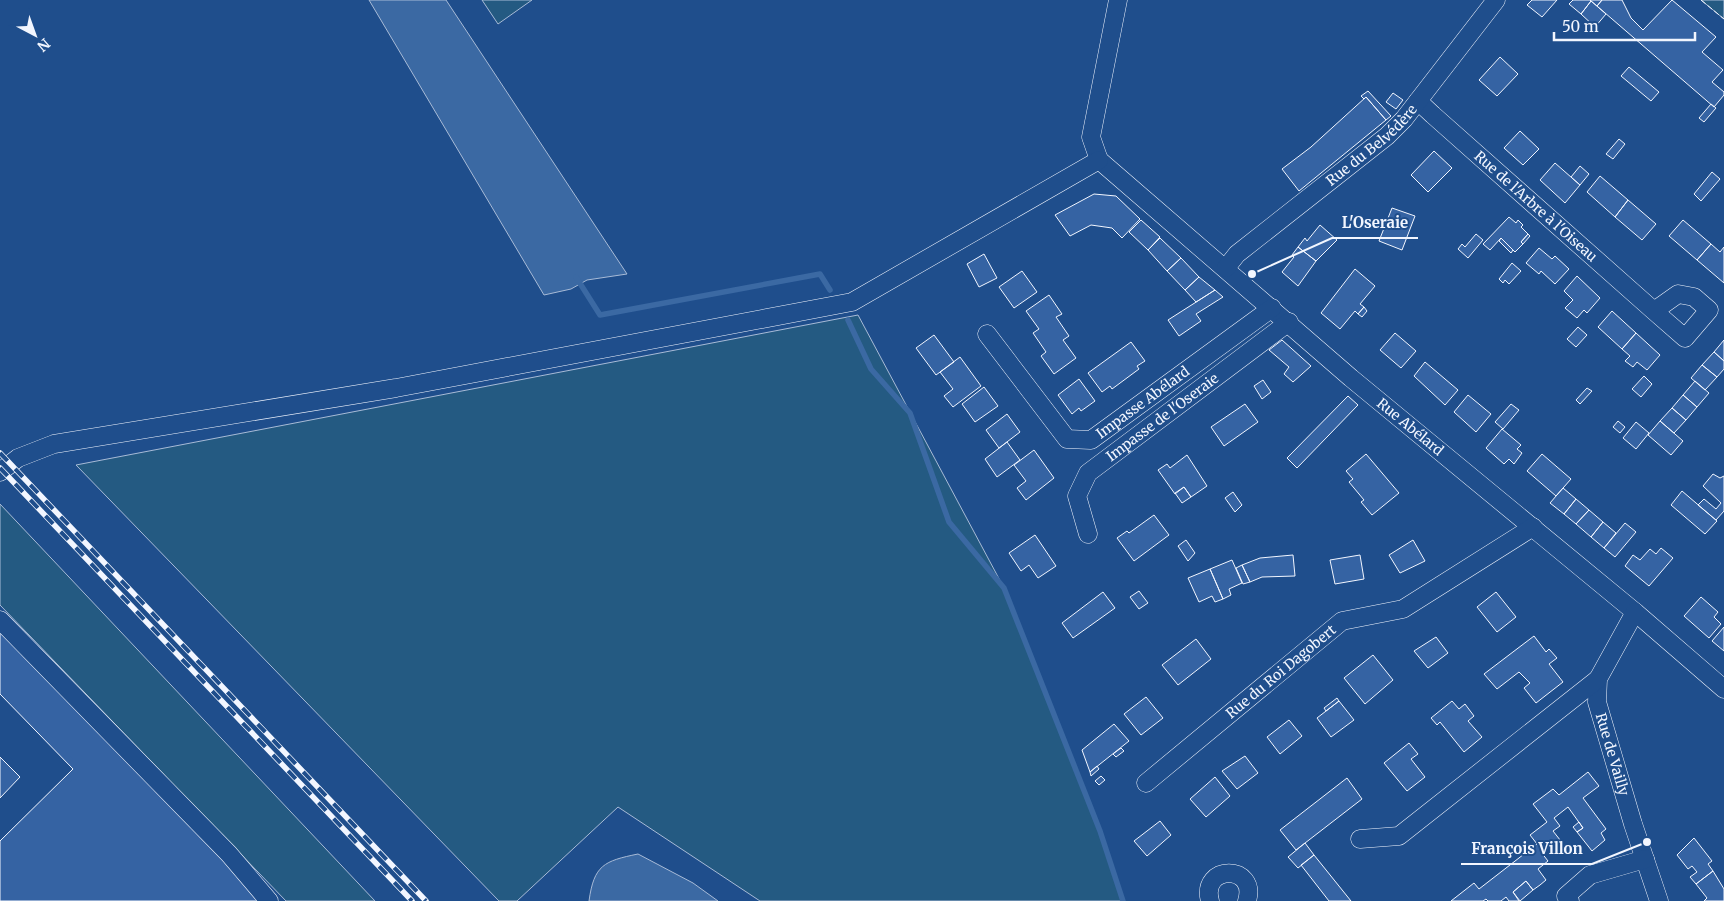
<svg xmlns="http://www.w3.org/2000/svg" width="1724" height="901" font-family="Merriweather,serif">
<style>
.green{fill:#245a82;stroke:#a8bbd7}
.water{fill:#3b69a3;stroke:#a8bbd7}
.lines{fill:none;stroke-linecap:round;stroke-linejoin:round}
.stream{stroke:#3b69a3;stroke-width:5.5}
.building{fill:#3563a3;stroke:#f2f6ff}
.street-casing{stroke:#f2f6ff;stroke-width:19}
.street{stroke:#1f4e8c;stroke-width:18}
.rail-casing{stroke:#f2f6ff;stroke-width:5.5}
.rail{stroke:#1f4e8c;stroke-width:4;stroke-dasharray:11;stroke-linecap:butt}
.fence{stroke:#f2f6ff;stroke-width:1;stroke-dasharray:6 2.5;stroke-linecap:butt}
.labels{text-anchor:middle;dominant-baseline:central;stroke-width:4;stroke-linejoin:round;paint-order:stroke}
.street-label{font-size:14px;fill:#f2f6ff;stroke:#1f4e8c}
.leader{fill:none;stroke:#f2f6ff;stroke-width:2}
.callout-dot{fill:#f2f6ff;stroke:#1f4e8c;stroke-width:2}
.callout-label{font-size:15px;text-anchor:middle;font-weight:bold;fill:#f2f6ff;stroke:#1f4e8c;stroke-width:4;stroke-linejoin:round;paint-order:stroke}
</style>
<rect width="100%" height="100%" fill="#1f4e8c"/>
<path class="green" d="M 482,0 L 532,0 L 498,24 Z
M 1701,0 L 1724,0 L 1724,19 Z
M 858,315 L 1004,588 L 1100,831 L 1123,901 L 760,901 L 618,807 L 517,901 L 499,901 L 76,465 Z
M 0,504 L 375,901 L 286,901 L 0,605 Z"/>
<path class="water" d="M 369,0 L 446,0 L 627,274 L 587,280 L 571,289 L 544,295 Z
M 638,854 L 693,883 L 718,901 L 589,901 C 594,865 604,861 638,854 Z"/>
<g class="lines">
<path class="stream" d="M 576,277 L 600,315 L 820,274 L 830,290
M 848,320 L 871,369 L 910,413 L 949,522 L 1004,588 L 1100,831 L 1123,901"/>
</g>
<path class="building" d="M 1532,0 L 1557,0 L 1542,17 L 1527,5 Z
M 1573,0 L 1590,0 L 1591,1 L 1581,14 L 1569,4 Z
M 1590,0 L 1602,0 L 1597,6 Z
M 1602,0 L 1622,0 L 1631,18 L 1643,30 L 1672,0 L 1716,37 L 1702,52 L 1723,70 L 1712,82 L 1724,92 L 1724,95 L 1714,107 L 1597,6 Z
M 1591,1 L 1606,14 L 1595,27 L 1581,14 Z
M 1500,57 L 1518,74 L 1497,96 L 1479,80 Z
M 1629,67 L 1659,92 L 1651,101 L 1621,76 Z
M 1368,91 L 1391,116 L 1386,120 L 1366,97 L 1364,99 L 1361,96 Z
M 1393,93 L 1403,100 L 1396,109 L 1386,102 Z
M 1366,97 L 1386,120 L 1299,191 L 1282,169 L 1311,147 Z
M 1711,104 L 1716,108 L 1704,122 L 1699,118 Z
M 1520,131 L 1539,149 L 1523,165 L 1504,148 Z
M 1619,139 L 1625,144 L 1613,159 L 1606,154 Z
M 1434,151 L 1452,168 L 1428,192 L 1411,175 Z
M 1555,163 L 1580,185 L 1565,203 L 1540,180 Z
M 1580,166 L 1589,174 L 1580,185 L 1571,177 Z
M 1712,172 L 1720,179 L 1701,201 L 1694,194 Z
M 1600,176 L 1628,200 L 1615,217 L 1587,192 Z
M 1094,194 L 1116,196 L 1140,219 L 1122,238 L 1112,228 L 1091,225 L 1070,236 L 1055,215 Z
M 1628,200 L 1656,224 L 1642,240 L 1615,217 Z
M 1392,208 L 1415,216 L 1402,250 L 1379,241 Z
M 1509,217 L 1516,223 L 1518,220 L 1523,225 L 1521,227 L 1528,234 L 1521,242 L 1523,244 L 1515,252 L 1501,238 L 1490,250 L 1483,244 Z
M 1141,220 L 1160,237 L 1148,250 L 1129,232 Z
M 1683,220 L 1711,244 L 1697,260 L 1669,236 Z
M 1320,225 L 1337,240 L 1316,261 L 1298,247 L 1305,238 L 1307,241 Z
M 1476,234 L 1483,240 L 1468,258 L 1458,249 L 1462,244 L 1465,247 Z
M 1528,234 L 1530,236 L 1523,244 L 1521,242 Z
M 1160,238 L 1181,258 L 1167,271 L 1148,250 Z
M 1501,238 L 1513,250 L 1511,253 L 1499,241 Z
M 1711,244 L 1720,252 L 1724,247 L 1724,283 L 1697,260 Z
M 1298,247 L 1316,261 L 1298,286 L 1282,272 L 1294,257 L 1292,255 Z
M 1539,248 L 1552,259 L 1555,256 L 1569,269 L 1555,284 L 1541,271 L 1539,274 L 1526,263 Z
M 984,254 L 997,278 L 979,287 L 967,264 Z
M 1181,258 L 1199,277 L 1185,290 L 1167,271 Z
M 1512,263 L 1521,271 L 1509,284 L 1505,280 L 1503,283 L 1499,279 Z
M 1355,269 L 1375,286 L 1360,304 L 1364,307 L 1358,314 L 1355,311 L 1340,329 L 1321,313 Z
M 1022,271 L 1037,292 L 1014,308 L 999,287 Z
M 1577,276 L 1600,298 L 1587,313 L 1584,310 L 1577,318 L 1565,308 L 1573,300 L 1564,291 Z
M 1199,277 L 1215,290 L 1196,302 L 1185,290 Z
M 1215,290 L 1223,297 L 1196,314 L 1201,321 L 1179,336 L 1168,320 Z
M 1049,295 L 1062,314 L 1056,317 L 1069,336 L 1063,340 L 1076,358 L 1054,374 L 1041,356 L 1046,352 L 1033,333 L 1039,329 L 1026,311 Z
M 1364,307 L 1367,311 L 1362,317 L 1358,314 Z
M 1612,311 L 1636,333 L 1622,349 L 1598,327 Z
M 1578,327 L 1587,335 L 1576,347 L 1567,339 Z
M 1395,333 L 1416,351 L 1401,368 L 1380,350 Z
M 1636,333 L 1660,355 L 1647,370 L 1637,362 L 1633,367 L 1625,361 L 1630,356 L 1622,349 Z
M 934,335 L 954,362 L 936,375 L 916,348 Z
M 1282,340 L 1311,366 L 1293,382 L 1284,374 L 1289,367 L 1269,350 Z
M 1724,340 L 1724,361 L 1714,352 Z
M 1131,342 L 1145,361 L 1137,366 L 1139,369 L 1112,389 L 1110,386 L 1102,392 L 1088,373 Z
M 1714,352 L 1724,361 L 1724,369 L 1717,377 L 1702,365 Z
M 960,357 L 981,386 L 953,407 L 944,396 L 953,389 L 940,372 Z
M 1425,362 L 1458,390 L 1445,405 L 1414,376 Z
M 1702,365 L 1717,377 L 1705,390 L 1691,378 Z
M 1644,376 L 1652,384 L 1641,397 L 1632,389 Z
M 1079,379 L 1095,401 L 1081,411 L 1079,408 L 1072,414 L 1058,395 Z
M 1263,380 L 1271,392 L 1262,399 L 1254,386 Z
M 1695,381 L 1709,393 L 1697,407 L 1683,395 Z
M 984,387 L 998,406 L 975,422 L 962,404 Z
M 1587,388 L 1592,391 L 1580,404 L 1576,400 Z
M 1468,395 L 1491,414 L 1476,432 L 1454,412 Z
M 1683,395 L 1697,407 L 1686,420 L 1672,408 Z
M 1348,396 L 1358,405 L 1297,468 L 1287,458 Z
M 1245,404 L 1258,422 L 1224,446 L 1211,427 Z
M 1511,404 L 1519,410 L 1503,429 L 1495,422 Z
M 1672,408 L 1686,420 L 1674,433 L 1660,421 Z
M 1007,414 L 1020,432 L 999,448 L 986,430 Z
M 1618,421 L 1625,427 L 1620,433 L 1613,427 Z
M 1660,421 L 1683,441 L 1671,455 L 1648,435 Z
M 1636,422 L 1649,433 L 1636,449 L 1623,438 Z
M 1502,429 L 1521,445 L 1517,449 L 1522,453 L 1514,464 L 1509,459 L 1504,464 L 1486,448 Z
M 1007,442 L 1020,460 L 997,477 L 985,459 Z
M 1034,450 L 1054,478 L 1026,500 L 1017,488 L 1026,481 L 1014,465 Z
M 1366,454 L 1399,493 L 1372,515 L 1361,502 L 1364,500 L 1349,482 L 1353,479 L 1346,471 Z
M 1542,454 L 1571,479 L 1556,496 L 1527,471 Z
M 1187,455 L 1207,486 L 1191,497 L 1184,487 L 1175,494 L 1158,470 L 1167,464 L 1170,468 Z
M 1713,474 L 1720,478 L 1724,476 L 1724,511 L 1716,520 L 1698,505 L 1704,499 L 1716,509 L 1721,503 L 1703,486 Z
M 1184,487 L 1191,497 L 1182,503 L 1175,493 Z
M 1563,488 L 1576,499 L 1564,514 L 1550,503 Z
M 1682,491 L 1717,521 L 1705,534 L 1671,505 Z
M 1233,492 L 1242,505 L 1235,512 L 1225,498 Z
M 1576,499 L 1589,510 L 1576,524 L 1564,514 Z
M 1589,510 L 1603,522 L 1591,537 L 1576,524 Z
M 1154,515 L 1169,535 L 1134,561 L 1117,538 L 1127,531 L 1129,533 Z
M 1603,522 L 1616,533 L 1604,548 L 1591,537 Z
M 1625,523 L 1636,532 L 1615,557 L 1604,548 Z
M 1035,535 L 1056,566 L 1038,578 L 1029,565 L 1021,571 L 1009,553 Z
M 1186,540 L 1195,553 L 1188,561 L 1178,546 Z
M 1413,540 L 1425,561 L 1400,573 L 1389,555 Z
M 1661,548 L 1673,558 L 1649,586 L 1625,566 L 1633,555 L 1640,560 L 1650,549 L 1656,554 Z
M 1293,555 L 1295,576 L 1262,577 L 1250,582 L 1242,565 L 1260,558 Z
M 1360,555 L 1364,579 L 1335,584 L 1330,560 Z
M 1232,560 L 1242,583 L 1229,589 L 1231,595 L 1223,599 L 1210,569 Z
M 1242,565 L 1250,582 L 1243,584 L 1236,568 Z
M 1210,569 L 1223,599 L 1215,602 L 1212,596 L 1199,602 L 1188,578 Z
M 1139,591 L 1148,603 L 1139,609 L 1130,597 Z
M 1103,592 L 1115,608 L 1073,638 L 1062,623 Z
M 1496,592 L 1516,617 L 1497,632 L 1477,607 Z
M 1701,597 L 1718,612 L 1714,617 L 1721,624 L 1709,638 L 1684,616 Z
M 1724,627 L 1724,651 L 1712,641 Z
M 0,632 L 239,876 L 259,901 L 0,901 L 0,841 L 73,769 L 0,694 Z
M 1534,636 L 1546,652 L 1549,649 L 1557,658 L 1549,664 L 1563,682 L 1536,703 L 1524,688 L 1530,683 L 1519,672 L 1497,689 L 1484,674 Z
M 1436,637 L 1448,653 L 1428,668 L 1414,651 Z
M 1196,639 L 1211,659 L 1178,685 L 1162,665 Z
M 1373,655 L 1393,680 L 1365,704 L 1344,678 Z
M 1146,697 L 1163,718 L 1141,735 L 1124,714 Z
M 1337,698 L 1339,701 L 1326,711 L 1324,708 Z
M 1339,701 L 1354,720 L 1331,737 L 1317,718 Z
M 1452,701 L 1459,709 L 1465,704 L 1474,716 L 1468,721 L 1482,737 L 1464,752 L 1440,722 L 1437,725 L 1431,718 Z
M 1289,720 L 1302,736 L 1280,754 L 1267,737 Z
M 1114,724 L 1129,741 L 1090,772 L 1082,750 Z
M 1409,743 L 1418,754 L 1411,759 L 1425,777 L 1407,791 L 1384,763 Z
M 1121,748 L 1124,751 L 1116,757 L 1113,754 Z
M 1245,756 L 1258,773 L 1237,789 L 1222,771 Z
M 0,757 L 20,777 L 0,798 Z
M 1097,766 L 1099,769 L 1091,776 L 1090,772 Z
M 1588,772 L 1599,786 L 1583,798 L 1606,829 L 1601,833 L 1605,840 L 1592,851 L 1577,832 L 1583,828 L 1568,807 L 1554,818 L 1560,826 L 1553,831 L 1568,850 L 1561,855 L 1552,843 L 1541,852 L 1548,861 L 1538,869 L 1546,880 L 1540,885 L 1533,890 L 1526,881 L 1513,892 L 1519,901 L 1509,901 L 1506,897 L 1501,901 L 1488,901 L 1486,899 L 1483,901 L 1451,901 L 1474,883 L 1479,889 L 1537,844 L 1530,835 L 1547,822 L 1533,804 L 1553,789 L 1559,795 Z
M 1101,776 L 1105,780 L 1099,785 L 1095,781 Z
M 1215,777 L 1230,796 L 1206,817 L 1190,799 Z
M 1347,778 L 1362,799 L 1296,850 L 1280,830 Z
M 1160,821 L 1171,835 L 1147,856 L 1134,841 Z
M 1579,822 L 1583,828 L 1577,832 L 1573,827 Z
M 1694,838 L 1712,861 L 1708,864 L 1713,871 L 1696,884 L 1690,877 L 1697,872 L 1692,866 L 1688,869 L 1677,855 Z
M 1305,843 L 1314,855 L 1298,868 L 1288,857 Z
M 1314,855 L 1351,901 L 1329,901 L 1301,865 Z
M 1713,871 L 1724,889 L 1724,901 L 1704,901 L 1707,898 L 1696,884 Z
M 1526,881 L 1533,890 L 1520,901 L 1513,892 Z"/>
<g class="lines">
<g class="street-casing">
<g id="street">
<path id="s1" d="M 1418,101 L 1433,115 L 1654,311 L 1685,338 L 1709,310 L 1694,297 L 1678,294 L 1654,311"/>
<path id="s2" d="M 1099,160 L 1351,378 L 1635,612 L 1724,689"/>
<path d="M 1099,160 L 1091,137 L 1118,0"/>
<path id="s3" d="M 1226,268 L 1237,254 L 1387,136 L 1404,119 L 1496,0"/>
<path id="s4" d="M 987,334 L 1067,439 L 1091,440 L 1272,308"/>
<path d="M 0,472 L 18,458 L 54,444 L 396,388 L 852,302 L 1099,160"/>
<path id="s5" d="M 1088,534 L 1077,496 L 1088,473 L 1289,322"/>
<path id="s6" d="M 1635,612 L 1598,679 L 1597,702 L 1633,824 L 1659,901"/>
<path d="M 0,620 L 229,854 L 269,901"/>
<path id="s7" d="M 1146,783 L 1342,621 L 1403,609 L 1533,527"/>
<path d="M 1360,839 L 1399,836 L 1598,679"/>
<path d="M 1210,901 C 1200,864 1258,864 1247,901"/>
<path d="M 1570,901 L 1566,896 L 1590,875 L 1645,859"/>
</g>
</g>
<use href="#street" class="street"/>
<g class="rail-casing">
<path id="rail" d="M 0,453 L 426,901
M 0,468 L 412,901"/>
</g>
<use href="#rail" class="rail"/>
<path class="fence" d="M 1701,0 L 1724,19"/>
</g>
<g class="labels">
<g class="street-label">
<text stroke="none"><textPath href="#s3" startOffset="191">Rue du Belvédère</textPath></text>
<text stroke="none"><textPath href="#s1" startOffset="158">Rue de l'Arbre à l'Oiseau</textPath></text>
<text stroke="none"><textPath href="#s4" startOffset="220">Impasse Abélard</textPath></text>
<text stroke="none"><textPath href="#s5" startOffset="158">Impasse de l'Oseraie</textPath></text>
<text stroke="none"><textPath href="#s2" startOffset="410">Rue Abélard</textPath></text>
<text stroke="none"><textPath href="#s7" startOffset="175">Rue du Roi Dagobert</textPath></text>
<text stroke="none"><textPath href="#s6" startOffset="154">Rue de Vailly</textPath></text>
</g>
</g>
<path class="leader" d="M1252 274L1332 238H1418M1647 842L1592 864H1461"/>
<g class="callout-dot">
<circle cx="1252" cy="274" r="5"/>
<circle cx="1647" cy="842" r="5"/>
</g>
<g class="callout-label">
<text x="1375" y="228">L'Oseraie</text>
<text x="1527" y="854">François Villon</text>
</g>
<g transform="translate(35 35) rotate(139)" stroke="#1f4e8c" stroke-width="4" paint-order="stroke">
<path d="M0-4L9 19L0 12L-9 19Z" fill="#f2f6ff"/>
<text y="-8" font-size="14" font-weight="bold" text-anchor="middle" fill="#f2f6ff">N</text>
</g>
<path d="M1554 32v8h141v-8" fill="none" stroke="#f2f6ff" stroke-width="2.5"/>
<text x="1562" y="32" font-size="15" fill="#f2f6ff" stroke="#1f4e8c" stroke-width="4" paint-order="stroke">50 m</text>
</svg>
